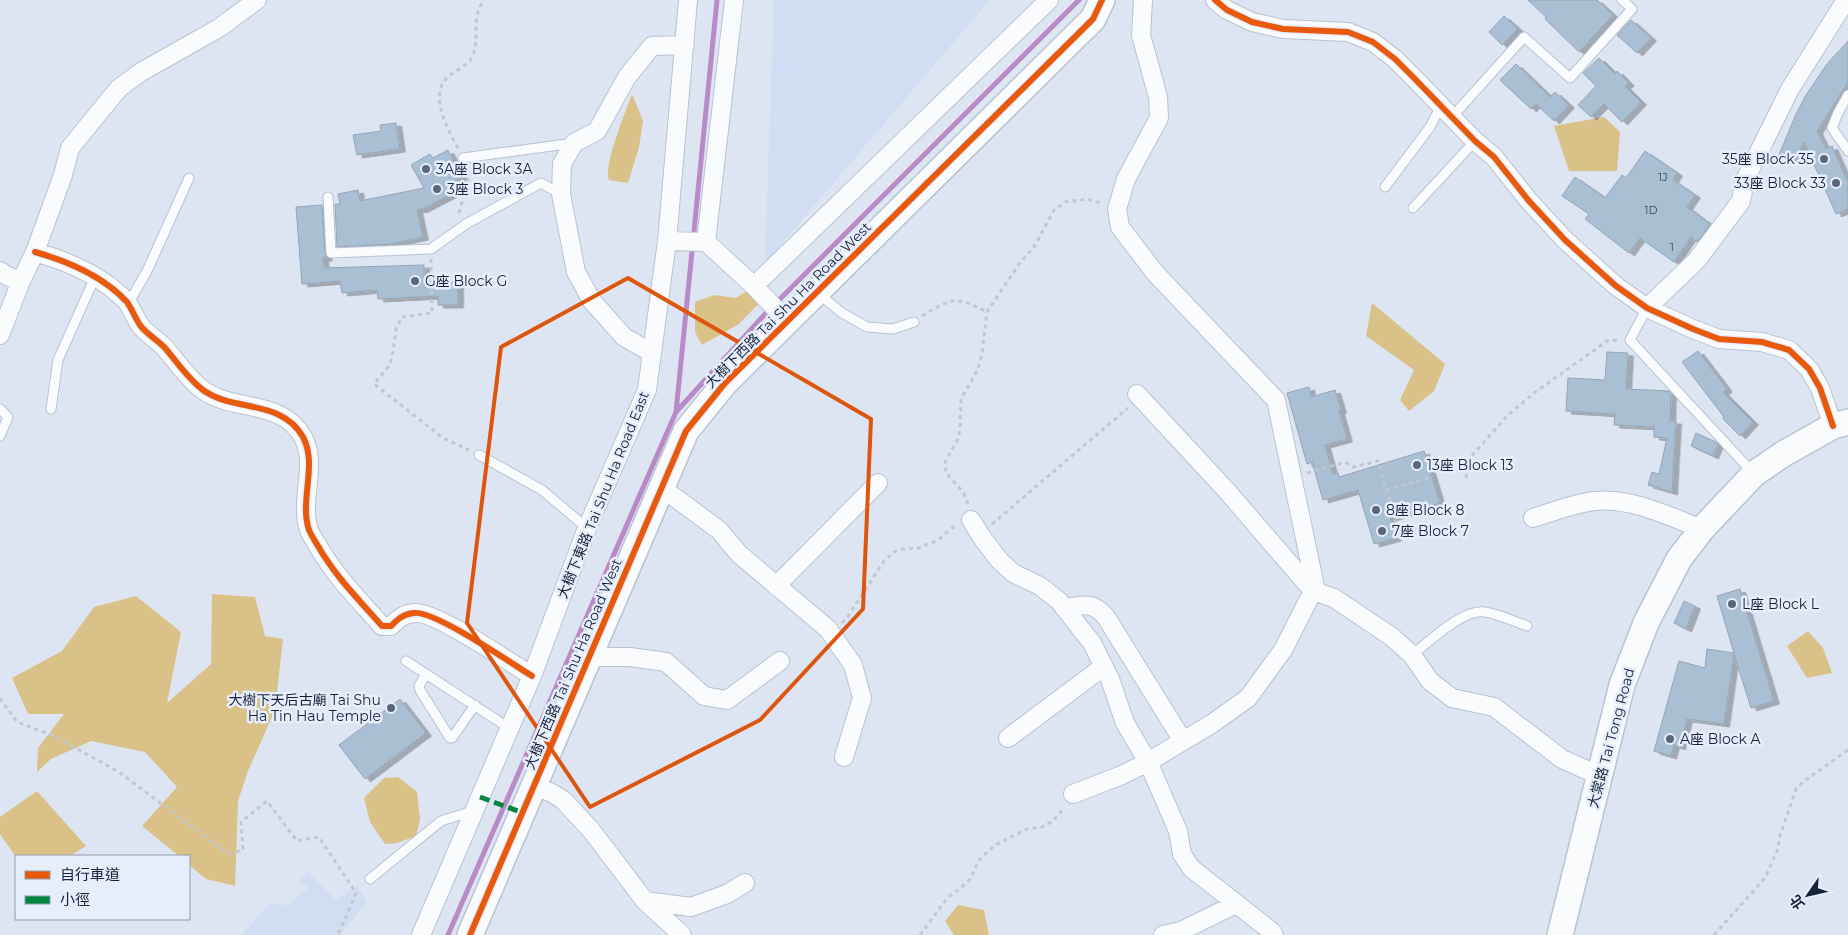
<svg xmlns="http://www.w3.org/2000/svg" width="1848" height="935" font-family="Montserrat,'Noto Sans TC',sans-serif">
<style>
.built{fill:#d1ddf2}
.forest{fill:#dac188}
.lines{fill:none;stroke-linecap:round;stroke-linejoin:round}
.stream{stroke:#b98bc6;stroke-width:5}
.building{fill:#a9c0d4;stroke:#95a4b3;filter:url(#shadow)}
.lane-casing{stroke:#b8c2d3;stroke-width:11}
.street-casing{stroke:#b8c2d3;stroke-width:20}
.secondary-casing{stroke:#b8c2d3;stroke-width:28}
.path{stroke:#c2c6cd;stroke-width:3;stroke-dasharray:4 4;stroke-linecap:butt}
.lane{stroke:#fafbfd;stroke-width:9}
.street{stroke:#fafbfd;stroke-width:18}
.secondary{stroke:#fafbfd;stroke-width:25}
.quiet{stroke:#00873e;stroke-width:5;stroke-dasharray:10 5;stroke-linecap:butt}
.cycleway-casing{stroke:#e7eefb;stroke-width:9}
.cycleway{stroke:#e8590c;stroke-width:6}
.marked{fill:none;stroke:#de560e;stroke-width:4;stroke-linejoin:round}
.poi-dot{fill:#5c667a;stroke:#e7eefb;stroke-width:2}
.labels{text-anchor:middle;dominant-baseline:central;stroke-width:5;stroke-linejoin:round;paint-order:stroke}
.number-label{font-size:11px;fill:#3b4a60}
.poi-label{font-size:14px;fill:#162239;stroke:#e7eefb;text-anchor:start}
.street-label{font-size:14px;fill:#162239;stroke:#e7eefb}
</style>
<defs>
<filter id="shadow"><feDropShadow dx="5.5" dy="3" stdDeviation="0" flood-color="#0004"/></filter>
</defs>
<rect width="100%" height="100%" fill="#dde5f2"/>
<path class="built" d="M 774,0 L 990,0 L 765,263 Z
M 308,872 L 336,900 L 357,886 L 367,902 L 340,935 L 242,935 L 269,904 L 288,905 L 308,888 L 299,881 Z"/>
<path class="forest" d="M 632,94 L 643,121 L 639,147 L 628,183 L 609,180 C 603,165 626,111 632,94 Z
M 1604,117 L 1620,132 L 1617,171 L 1569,171 L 1554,126 Z
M 748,290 L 760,302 L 739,324 L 702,345 L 695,332 L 695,302 L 714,295 L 736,298 Z
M 1372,303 L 1445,364 L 1434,391 L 1409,411 L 1400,400 L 1414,370 L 1366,336 Z
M 212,594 L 255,597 L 265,636 L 283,639 L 275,710 L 248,771 L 238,801 L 235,886 L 206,879 L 189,865 L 189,856 L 179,856 L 142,826 L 177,787 L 145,752 L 91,741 L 51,759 L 37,772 L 38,748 L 64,714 L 28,714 L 12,678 L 62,651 L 94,607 L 136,596 L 181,632 L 167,703 L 211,664 Z
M 1808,631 L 1823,648 L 1832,673 L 1807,678 L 1787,646 Z
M 398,777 L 417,792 L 420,819 L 416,836 L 397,843 L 385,844 L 370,822 L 364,798 L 384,778 Z
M 37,791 L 86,846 L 70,856 L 16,857 L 0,834 L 0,817 Z
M 958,905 L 984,910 L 989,935 L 954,935 L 945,921 Z"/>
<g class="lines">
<path class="stream" d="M 676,412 L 717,0
M 448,935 L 676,412 L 766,313 L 1079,0"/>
</g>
<path class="building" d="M 1528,0 L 1597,0 L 1613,15 L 1579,52 L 1545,19 L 1546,17 Z
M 1504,16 L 1518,29 L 1502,45 L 1489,32 Z
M 1631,20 L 1651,38 L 1637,53 L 1617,35 Z
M 1848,41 L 1848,82 L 1817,131 L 1826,149 L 1832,146 L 1848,182 L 1848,209 L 1836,214 L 1804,142 L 1795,161 L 1779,155 L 1796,114 L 1806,95 L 1827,64 Z
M 1599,58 L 1615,74 L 1617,71 L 1629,83 L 1625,86 L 1641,102 L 1622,122 L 1604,104 L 1591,117 L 1578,105 L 1596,86 L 1583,73 Z
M 1516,64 L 1550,97 L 1555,92 L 1569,105 L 1554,121 L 1536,104 L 1531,109 L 1500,80 Z
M 396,123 L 400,149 L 357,155 L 353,135 L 381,131 L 380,125 Z
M 448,150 L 462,177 L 447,185 L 452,194 L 423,209 L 417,210 L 423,237 L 391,244 L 337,247 L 335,204 L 340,204 L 338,194 L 358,190 L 360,201 L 424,188 L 411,165 L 430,154 L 433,158 Z
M 1645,151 L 1677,173 L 1673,180 L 1695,195 L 1687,207 L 1710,224 L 1697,242 L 1691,237 L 1674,262 L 1640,238 L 1629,253 L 1585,219 L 1589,214 L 1562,196 L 1575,177 L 1605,198 L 1622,175 L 1626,178 Z
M 322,205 L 325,253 L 327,258 L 323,258 L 324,268 L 424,265 L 424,282 L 458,282 L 458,305 L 438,305 L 438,296 L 378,299 L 377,290 L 342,293 L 340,281 L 302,284 L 296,207 Z
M 1698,351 L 1727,389 L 1723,392 L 1753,422 L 1740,436 L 1723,419 L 1724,417 L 1682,362 Z
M 1607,352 L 1628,353 L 1626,389 L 1669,391 L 1671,394 L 1670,421 L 1676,421 L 1672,492 L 1648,485 L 1652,472 L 1659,474 L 1667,438 L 1654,437 L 1654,427 L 1614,425 L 1615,414 L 1566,411 L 1568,378 L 1605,380 Z
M 1309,387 L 1311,397 L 1335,390 L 1341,410 L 1339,411 L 1347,439 L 1325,445 L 1333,474 L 1338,473 L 1339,477 L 1424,451 L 1440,503 L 1390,518 L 1396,538 L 1374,544 L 1358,490 L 1323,500 L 1312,462 L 1307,464 L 1287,393 Z
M 1696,433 L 1716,442 L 1718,444 L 1713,456 L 1691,446 Z
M 1740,589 L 1774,701 L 1751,708 L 1734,654 L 1724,724 L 1687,719 L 1680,747 L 1674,745 L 1671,756 L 1654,751 L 1679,661 L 1705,668 L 1707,649 L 1734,653 L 1717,596 Z
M 1684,601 L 1695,606 L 1686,629 L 1674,623 Z
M 400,699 L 426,733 L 365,779 L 339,745 Z"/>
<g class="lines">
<g class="lane-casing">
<path id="lane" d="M 1848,95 L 1838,113 L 1832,128 L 1848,151
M 1452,117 L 1524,37 L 1570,78 L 1632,9 L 1622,0
M 463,158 L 574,143
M 1385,187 L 1430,127 L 1441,106
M 328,197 L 331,253 L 431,249 L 466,224 L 541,183 L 561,194
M 1413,208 L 1475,141
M 819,294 L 842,313 L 867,327 L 893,329 L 914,322
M 128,304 L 147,271 L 189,178
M 1647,308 L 1630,340 L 1754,474
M 0,409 L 8,417 L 0,436
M 51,409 L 58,360 L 95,277
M 479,455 L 542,490 L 587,528
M 1412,655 C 1429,642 1463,608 1485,612 C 1499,614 1513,621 1527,626
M 406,661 L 509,728
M 426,674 L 419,686 L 420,690 L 450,738 L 452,738 L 475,705
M 370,879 L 441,821 L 473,811"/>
</g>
<g class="street-casing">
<path id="street" d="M 1143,0 L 1141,35 L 1158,97 L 1159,118 L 1126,179 L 1117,209 L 1120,227 L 1156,274 L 1276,400 L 1316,591
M 1215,0 L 1227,10 L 1252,22 L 1283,29 L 1348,32 L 1373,42 L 1395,59 L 1414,78 L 1475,141 L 1494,157 L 1529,201 L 1565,240 L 1616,286 L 1647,308 L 1693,329 L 1719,339 L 1762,342 L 1789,350 L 1809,369 L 1820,388 L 1833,426
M 667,241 L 706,242 L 754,286 L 787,321
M 706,242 L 734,0
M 35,252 C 67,261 104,277 127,302 C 132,309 135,318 140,325 C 146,334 158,340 165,348 C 177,362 188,379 203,390 C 233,412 282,399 303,437 C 318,465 299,500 309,530 C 311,535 315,541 318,546 C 335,576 359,600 382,626 L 391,626 C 398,619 403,614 414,613 C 434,610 511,663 532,676
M 0,271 L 7,276 L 21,281
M 754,286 L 1049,0
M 1647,308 L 1697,260 L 1741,201 L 1745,180 L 1790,89 L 1846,0
M 0,335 L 21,281 L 35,252 L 63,175 L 70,148 L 119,88 L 141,72 L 219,28 L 257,0
M 652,353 L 624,337 L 592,301 L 576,272 L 561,194 L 562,164 L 574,143 L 597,131 L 627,77 L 652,46 L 685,45
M 1137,394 L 1227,491 L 1313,591 L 1334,598 L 1392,637 L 1412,655 L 1430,681 L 1452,698 L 1494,707 L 1562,759 L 1600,776
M 662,488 L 719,530 L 739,554 L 828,629 L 853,665 L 862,698 L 844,757
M 1533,518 C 1553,512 1574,503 1595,501 C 1630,497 1671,517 1702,529
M 971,520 L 983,539 L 999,560 L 1013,573 L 1040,586 L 1059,601 L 1092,643 L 1110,679 L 1125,723 L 1148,762 L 1178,831 L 1182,854 L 1191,868 L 1271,931 L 1274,935
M 776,586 L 878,483
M 1065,608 C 1084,605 1092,601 1106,617 L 1183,741
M 589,657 L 630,657 L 666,662 L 704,696 L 727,700 L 780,661
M 1008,738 L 1099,670 L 1106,671
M 535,786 L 552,793 L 563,800 L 591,830 L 645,901 L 682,935
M 1073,794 L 1122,775 L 1148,762 L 1213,723 L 1248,698 L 1283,650 L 1313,591
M 645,901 L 691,907 L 727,894 L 745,883
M 421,935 L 532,676 L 587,528 L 647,390 L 667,241 L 688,0
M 1163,935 L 1181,931 L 1236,904"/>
</g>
<g class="secondary-casing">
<path id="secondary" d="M 470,935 L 686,431 L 725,383 L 1093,19 L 1102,0
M 1560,935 L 1622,685 L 1646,623 L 1679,559 L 1702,529 L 1754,474 L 1783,454 L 1833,426 L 1848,422"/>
</g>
<path class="path" d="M 458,148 C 449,132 430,98 445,80 C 451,72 465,68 471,59 C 482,40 469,20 484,0
M 459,213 L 468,179 L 465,168
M 431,259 L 432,313 L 402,317 L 396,329 L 392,358 L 389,366 L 374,384 L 443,438 L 469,450
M 922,316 C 953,297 955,296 987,312
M 1307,473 L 1345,462 L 1353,467 L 1378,461 L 1397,527
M 1466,478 L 1468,460 L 1508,415 L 1534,393 L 1607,341 L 1619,340
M 1386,490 L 1432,477
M 968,504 L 963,492 L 946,473 L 945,462 L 958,439 L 960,429 L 961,399 L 978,369 L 982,354 L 987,312 L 1019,264 L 1034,247 L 1054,210 L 1065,202 L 1088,199 L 1103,204
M 992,524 L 1128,408
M 842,623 L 847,618 L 884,561 L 894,552 L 903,549 L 919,548 L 938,540 L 952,528 L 957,526
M 0,698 L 17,722 L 54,736 L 119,772 L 228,854 L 243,850 L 241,822 L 267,801 L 297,841 L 319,837 L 356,893 L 338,935
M 920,935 L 948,897 L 961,888 L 970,879 L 979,860 L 995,845 L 1027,829 L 1042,827 L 1053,821 L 1064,808
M 1714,935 L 1765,878 L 1777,851 L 1780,836 L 1796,789 L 1803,782 L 1848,750"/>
<use href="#lane" class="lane"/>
<use href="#street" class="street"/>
<use href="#secondary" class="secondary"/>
<path class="quiet" d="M 480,797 L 523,813"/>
<g class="cycleway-casing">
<path id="cycleway" d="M 1215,0 L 1227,10 L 1252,22 L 1283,29 L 1348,32 L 1373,42 L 1395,59 L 1414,78 L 1475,141 L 1494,157 L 1529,201 L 1565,240 L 1616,286 L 1647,308 L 1693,329 L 1719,339 L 1762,342 L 1789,350 L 1809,369 L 1820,388 L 1833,426
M 35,252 C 67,261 104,277 127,302 C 132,309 135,318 140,325 C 146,334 158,340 165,348 C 177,362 188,379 203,390 C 233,412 282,399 303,437 C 318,465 299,500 309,530 C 311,535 315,541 318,546 C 335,576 359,600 382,626 L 391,626 C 398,619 403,614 414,613 C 434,610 511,663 532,676
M 470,935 L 686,431 L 725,383 L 1093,19 L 1102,0"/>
</g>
<use href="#cycleway" class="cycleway"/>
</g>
<path class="marked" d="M 628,278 L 871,419 L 863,609 L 760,720 L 590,807 L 467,623 L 501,347 Z"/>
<g class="poi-dot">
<circle cx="1824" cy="159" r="5"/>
<circle cx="426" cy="169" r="5"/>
<circle cx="1836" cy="183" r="5"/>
<circle cx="437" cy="189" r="5"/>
<circle cx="415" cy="281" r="5"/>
<circle cx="1417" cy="465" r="5"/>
<circle cx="1376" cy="510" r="5"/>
<circle cx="1382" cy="531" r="5"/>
<circle cx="1732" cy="604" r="5"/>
<circle cx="391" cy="708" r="5"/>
<circle cx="1670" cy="739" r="5"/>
</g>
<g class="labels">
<g class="number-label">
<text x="1663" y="177">1J</text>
<text x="1651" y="210">1D</text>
<text x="1672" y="247">1</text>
</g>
<g class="poi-label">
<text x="1814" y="159" text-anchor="end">35座 Block 35</text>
<text x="436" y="169">3A座 Block 3A</text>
<text x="1826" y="183" text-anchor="end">33座 Block 33</text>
<text x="447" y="189">3座 Block 3</text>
<text x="425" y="281">G座 Block G</text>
<text x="1427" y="465">13座 Block 13</text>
<text x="1386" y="510">8座 Block 8</text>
<text x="1392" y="531">7座 Block 7</text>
<text x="1742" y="604">L座 Block L</text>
<text x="381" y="700" text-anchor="end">大樹下天后古廟 Tai Shu<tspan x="381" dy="16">Ha Tin Hau Temple</tspan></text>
<text x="1680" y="739">A座 Block A</text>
</g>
<g class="street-label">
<text transform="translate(788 305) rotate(-45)">大樹下西路 Tai Shu Ha Road West</text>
<text transform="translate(603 495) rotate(-68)">大樹下東路 Tai Shu Ha Road East</text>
<text transform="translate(573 664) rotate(-67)">大樹下西路 Tai Shu Ha Road West</text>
<text transform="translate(1611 738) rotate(-75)">大棠路 Tai Tong Road</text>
</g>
</g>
<rect x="15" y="855" width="175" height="65" fill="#e7eefb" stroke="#939cad"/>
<rect x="25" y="871" width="25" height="8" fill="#e8590c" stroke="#939cad"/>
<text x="60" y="880" font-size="15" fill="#162239">自行車道</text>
<rect x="25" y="896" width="25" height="8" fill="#00873e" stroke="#939cad"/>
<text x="60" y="905" font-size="15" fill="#162239">小徑</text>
<g transform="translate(1808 895) rotate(236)" stroke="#e7eefb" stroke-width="4" paint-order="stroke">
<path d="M0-4L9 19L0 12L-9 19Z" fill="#162239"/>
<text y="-8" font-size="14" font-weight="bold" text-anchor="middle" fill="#162239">北</text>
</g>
</svg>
